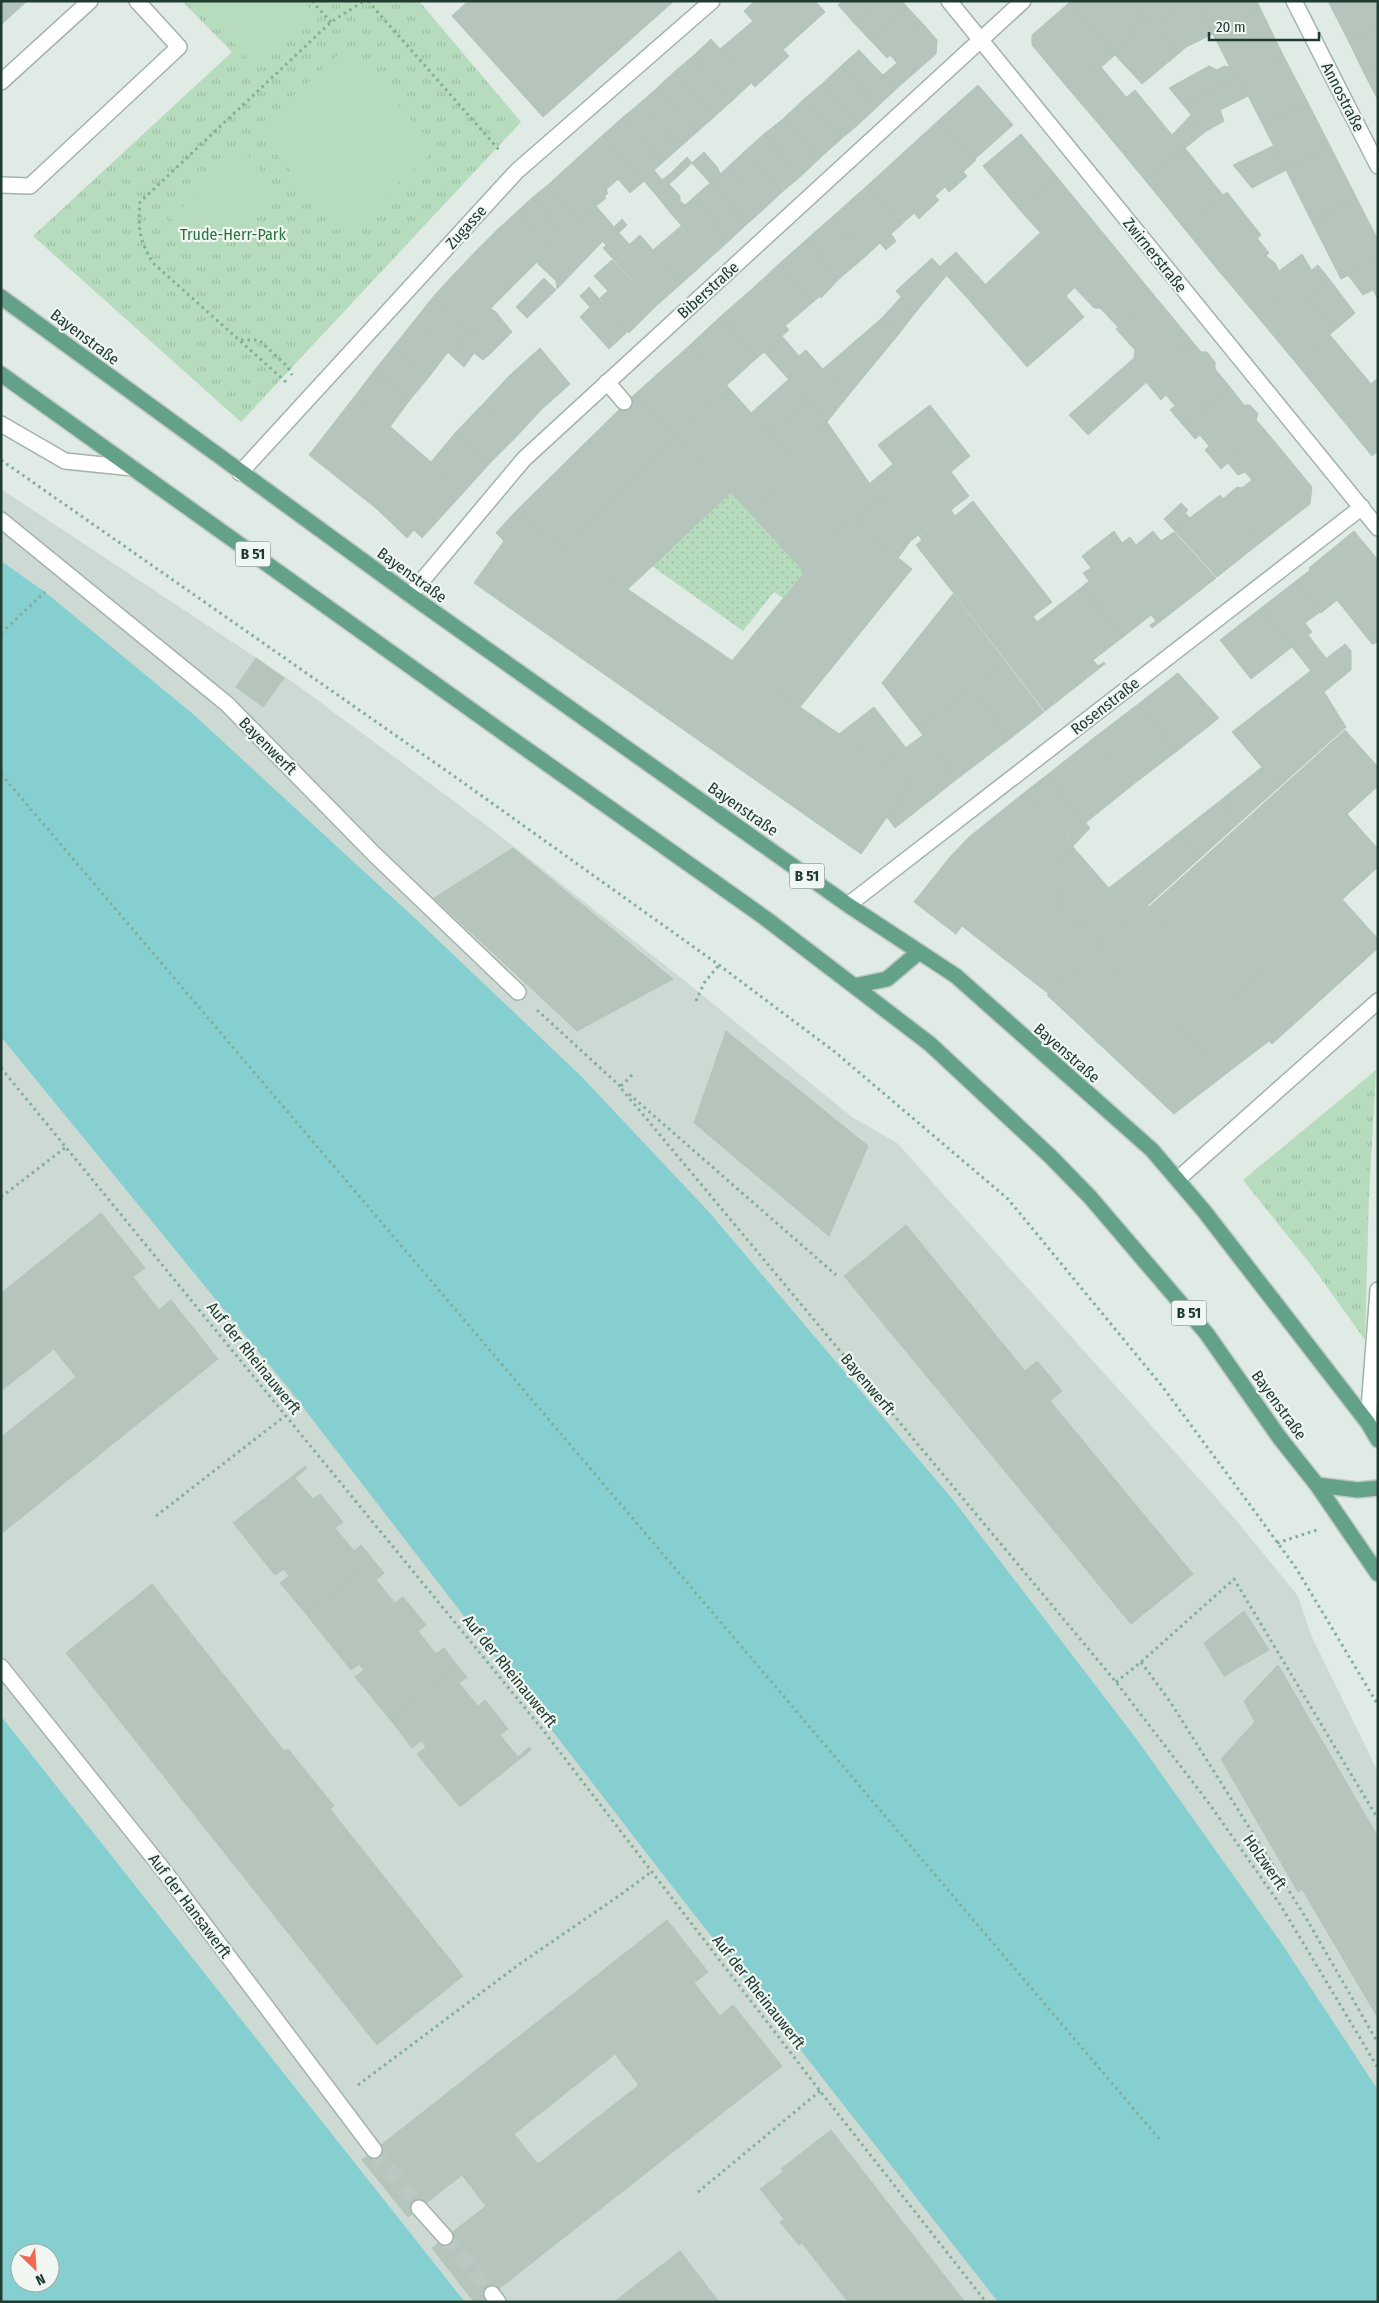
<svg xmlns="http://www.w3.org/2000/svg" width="1379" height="2303" font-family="'Fira Sans Condensed',sans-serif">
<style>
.built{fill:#cddad3}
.grass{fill:url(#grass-dots)}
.park{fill:url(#park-tufts)}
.pitch{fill:#b7dcbd}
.water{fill:#86cfd1;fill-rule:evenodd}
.building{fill:#b5c5bc;stroke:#b2c4ba;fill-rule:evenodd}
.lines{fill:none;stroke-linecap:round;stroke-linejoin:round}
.pedestrian-tunnel{stroke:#b9c8c0;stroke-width:15;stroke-dasharray:15 8;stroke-linecap:butt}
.service-casing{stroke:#a2b3aa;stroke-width:18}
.pedestrian-casing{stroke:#a2b3aa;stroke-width:18}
.minor-casing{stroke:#a2b3aa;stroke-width:18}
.primary-casing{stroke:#c1c8c5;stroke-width:18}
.path{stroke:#7faf99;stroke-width:3;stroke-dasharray:2.5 4;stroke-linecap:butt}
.service{stroke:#fff;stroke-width:15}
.pedestrian{stroke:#fff;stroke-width:15}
.minor{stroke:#fff;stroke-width:15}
.primary{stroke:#63a189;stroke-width:15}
.labels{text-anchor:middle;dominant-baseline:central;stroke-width:4.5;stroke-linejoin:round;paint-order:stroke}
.shield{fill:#f0f7f2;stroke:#5e736a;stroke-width:1}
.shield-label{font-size:15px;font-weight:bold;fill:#203b30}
.street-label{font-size:16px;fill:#203b30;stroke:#f0f7f2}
.park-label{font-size:16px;fill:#2a723c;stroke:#f0f7f2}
</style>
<defs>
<pattern id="grass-dots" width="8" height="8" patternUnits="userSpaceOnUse" patternTransform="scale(1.25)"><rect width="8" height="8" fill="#b7dcbd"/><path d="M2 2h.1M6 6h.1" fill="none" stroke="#9dbea3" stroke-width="1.8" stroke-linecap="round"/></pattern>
<pattern id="park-tufts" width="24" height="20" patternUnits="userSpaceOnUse" patternTransform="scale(1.25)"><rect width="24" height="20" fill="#b7dcbd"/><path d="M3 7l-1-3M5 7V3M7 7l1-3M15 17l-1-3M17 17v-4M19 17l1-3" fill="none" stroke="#9dbea3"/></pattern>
</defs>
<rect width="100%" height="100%" fill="#dfebe4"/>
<path class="built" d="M 1,489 L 293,682 L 490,828 L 680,977 L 852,1117 L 897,1143 L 1236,1520 L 1298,1596 L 1311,1635 L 1378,1772 L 1378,2302 L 465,2302 L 1,1716 Z"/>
<path class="grass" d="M 731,492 L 804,572 L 783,598 L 774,592 L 743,631 L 652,566 Z"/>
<path class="park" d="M 182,1 L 419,1 L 521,122 L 241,422 L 33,236 L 232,52 Z
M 1376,1070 L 1369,1196 L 1365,1340 L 1312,1266 L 1243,1180 Z"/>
<path class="pitch" d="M 194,1 L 303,1 L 312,11 L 254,65 Z
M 346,48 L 437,148 L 346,231 L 255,131 Z
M 244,152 L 280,192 L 206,258 L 170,218 Z"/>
<path class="water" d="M 1,561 L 45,592 L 193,714 L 419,922 L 581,1076 L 709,1212 L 954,1501 L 1135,1737 L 1280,1941 L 1378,2090 L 1378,2302 L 998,2302 L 661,1872 L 289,1389 L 1,1037 Z
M 1,1716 L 465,2302 L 1,2302 ZM 20,2253 L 50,2253 L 50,2283 L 20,2283 Z"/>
<path class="building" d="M 1,1 L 27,1 L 1,25 Z
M 468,1 L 674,1 L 543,117 L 452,16 Z
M 755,1 L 815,1 L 825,12 L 783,50 L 746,9 Z
M 842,1 L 878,1 L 854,23 L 838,5 Z
M 878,1 L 902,1 L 907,7 L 870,40 L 854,23 Z
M 1071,1 L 1131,1 L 1146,18 L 1127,35 L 1132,40 L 1115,55 L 1069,3 Z
M 1131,1 L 1183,1 L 1155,28 Z
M 1183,1 L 1196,1 L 1213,34 L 1186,47 L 1178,54 L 1155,28 Z
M 1196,1 L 1257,1 L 1261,10 L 1213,34 Z
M 1328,1 L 1378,1 L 1378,28 L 1349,42 Z
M 1069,3 L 1115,55 L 1098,70 L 1094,65 L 1067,87 L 1032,45 L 1032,35 Z
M 907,7 L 924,25 L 887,58 L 870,40 Z
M 746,9 L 789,56 L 755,87 L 720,49 L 753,21 L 744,11 Z
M 1261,10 L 1283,55 L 1236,79 L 1213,34 Z
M 1146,18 L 1178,54 L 1142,84 L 1115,55 L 1132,40 L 1127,35 Z
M 924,25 L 937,40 L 936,54 L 896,89 L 883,75 L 897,63 L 890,55 Z
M 1378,28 L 1378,66 L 1364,73 L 1349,42 Z
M 711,39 L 751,83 L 733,100 L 693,56 Z
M 859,50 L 896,89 L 877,107 L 841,66 Z
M 1283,55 L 1307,101 L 1262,123 L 1239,78 Z
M 693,56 L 733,100 L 714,117 L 674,72 Z
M 1094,65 L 1098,70 L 1101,67 L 1126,97 L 1097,122 L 1067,87 Z
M 841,66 L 877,107 L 859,124 L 823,83 Z
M 1209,66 L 1217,70 L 1224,66 L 1230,67 L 1236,79 L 1184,106 L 1169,88 Z
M 1378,66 L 1378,100 L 1364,73 Z
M 674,72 L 714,117 L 697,132 L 657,88 Z
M 1239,78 L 1248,96 L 1220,110 L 1224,121 L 1205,132 L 1184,106 Z
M 823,83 L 859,124 L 841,139 L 804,99 Z
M 978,85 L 1013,125 L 975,159 L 939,120 Z
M 657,88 L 697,132 L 679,148 L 639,104 Z
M 1135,90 L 1172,135 L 1191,115 L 1205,132 L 1145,180 L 1097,122 Z
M 804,99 L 841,139 L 819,159 L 783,119 Z
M 1307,101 L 1330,146 L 1286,170 L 1262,123 Z
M 639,104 L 679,148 L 662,163 L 622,118 Z
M 622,118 L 662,163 L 643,180 L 603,135 Z
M 783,119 L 819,159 L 801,176 L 764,134 Z
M 939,120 L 976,160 L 963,172 L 967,176 L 949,192 L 945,187 L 935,196 L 939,200 L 919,219 L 914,213 L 902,224 L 868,185 Z
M 764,134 L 801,176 L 782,192 L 745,151 Z
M 1021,134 L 1057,177 L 1019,209 L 983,166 Z
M 603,135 L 644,181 L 630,193 L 618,179 L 606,190 L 608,193 L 605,196 L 573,162 Z
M 1273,146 L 1286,170 L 1252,188 L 1233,165 Z
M 1330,146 L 1357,199 L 1312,222 L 1286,170 Z
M 1185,148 L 1223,195 L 1183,227 L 1145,180 Z
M 745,151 L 782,192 L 765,208 L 728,167 Z
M 704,152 L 718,168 L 720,174 L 710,183 L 692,163 Z
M 687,157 L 692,163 L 676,178 L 671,173 Z
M 573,162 L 606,198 L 581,218 L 549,184 Z
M 728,167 L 765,208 L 747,224 L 710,183 Z
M 654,170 L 662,180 L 671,173 L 676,178 L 656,195 L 643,180 Z
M 1057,177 L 1117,250 L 1083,280 L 1019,209 Z
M 710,183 L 747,224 L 730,240 L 693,198 Z
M 549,184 L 581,218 L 564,235 L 533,197 Z
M 669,184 L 680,196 L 680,201 L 685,205 L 673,216 L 656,195 Z
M 868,185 L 902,224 L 891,234 L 896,241 L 886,250 L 880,243 L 866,256 L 832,217 Z
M 1227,192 L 1261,235 L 1218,270 L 1183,227 Z
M 533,197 L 564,235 L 551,247 L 519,210 Z
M 693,198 L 730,240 L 710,258 L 673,216 Z
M 1357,199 L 1378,240 L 1378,260 L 1341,279 L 1312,222 Z
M 596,206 L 614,227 L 622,219 L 627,225 L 606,245 L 581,218 Z
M 519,210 L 551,247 L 534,265 L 498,229 Z
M 832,217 L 866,256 L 839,279 L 806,240 Z
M 581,218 L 603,241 L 557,289 L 556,281 L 536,262 Z
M 681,226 L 710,258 L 682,283 L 653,250 Z
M 498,229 L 534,265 L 513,286 L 476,251 Z
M 619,233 L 630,245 L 613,259 L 603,248 Z
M 1040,233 L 1083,280 L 1010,347 L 969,300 Z
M 640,235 L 682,283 L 656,306 L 613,259 Z
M 1257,238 L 1269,253 L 1266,256 L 1275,263 L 1279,271 L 1302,254 L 1312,271 L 1257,316 L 1218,270 Z
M 806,240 L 839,279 L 821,298 L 820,296 L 813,302 L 779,264 Z
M 1117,250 L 1153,294 L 1118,327 L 1100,308 L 1094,308 L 1075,288 Z
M 476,251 L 513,286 L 491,308 L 454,274 Z
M 956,252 L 985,284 L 969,300 L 939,267 Z
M 932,258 L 947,275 L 915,313 L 896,291 Z
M 612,260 L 656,306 L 629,333 L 600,298 L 608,291 L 594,276 Z
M 1378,260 L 1378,299 L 1373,290 L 1363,295 L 1348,275 Z
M 779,264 L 813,302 L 785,326 L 752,289 Z
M 1318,265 L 1330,280 L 1308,297 L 1334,331 L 1296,363 L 1257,316 Z
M 454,274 L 494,311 L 474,334 L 433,297 Z
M 544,278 L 556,290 L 527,318 L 516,307 Z
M 1330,280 L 1355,313 L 1334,331 L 1308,297 Z
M 589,287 L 628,331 L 609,349 L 580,317 L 590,307 L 580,296 Z
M 752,289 L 789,330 L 757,358 L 721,316 Z
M 1153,294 L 1192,341 L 1088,435 L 1069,415 L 1134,358 L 1135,350 L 1116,329 Z
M 1066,296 L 1084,317 L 1027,367 L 1010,347 Z
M 433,297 L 470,330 L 453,357 L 414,321 Z
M 901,297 L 915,313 L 898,335 L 882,318 Z
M 495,311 L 512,332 L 491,353 L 474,334 Z
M 721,316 L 757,358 L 727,385 L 690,345 Z
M 882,318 L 898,335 L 847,397 L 823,369 Z
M 414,321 L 448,352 L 429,377 L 394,346 Z
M 470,330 L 491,353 L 483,360 L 474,353 L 464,367 L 453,357 Z
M 1330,335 L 1371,384 L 1378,378 L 1378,451 L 1372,456 L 1296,363 Z
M 782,336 L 799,356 L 806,350 L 847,397 L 827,422 L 764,352 Z
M 1192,341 L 1201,352 L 1207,352 L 1215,362 L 1215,369 L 1230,387 L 1183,425 L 1170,410 L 1175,406 L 1166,395 L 1161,400 L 1146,382 Z
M 690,345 L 729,388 L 676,437 L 635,394 Z
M 394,346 L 429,377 L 409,401 L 374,371 Z
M 540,348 L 570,384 L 542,409 L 509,376 Z
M 374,371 L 409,401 L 390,427 L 355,396 Z
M 509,376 L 542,409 L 516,437 L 482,405 Z
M 789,379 L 808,401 L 770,434 L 751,413 Z
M 1230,387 L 1244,405 L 1250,405 L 1258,414 L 1256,420 L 1265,430 L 1221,469 L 1205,450 L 1209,446 L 1200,435 L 1195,439 L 1183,425 Z
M 729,388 L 795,462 L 753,516 L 677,436 Z
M 635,394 L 676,437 L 565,546 L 515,512 Z
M 355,396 L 431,462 L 463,493 L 422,538 L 414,530 L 407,538 L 377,509 L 309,455 Z
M 808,401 L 827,422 L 795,462 L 770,434 Z
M 482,405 L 516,437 L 490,463 L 456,432 Z
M 930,405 L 970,456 L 951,472 L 969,496 L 912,540 L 869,484 L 893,464 L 878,445 Z
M 827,422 L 879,497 L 857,524 L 849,518 L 804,572 L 753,516 Z
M 1265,430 L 1312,487 L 1310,504 L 1261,542 L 1223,499 L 1237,487 L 1242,488 L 1252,480 L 1245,472 L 1238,475 L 1228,463 Z
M 456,432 L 490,463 L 463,493 L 431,462 Z
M 677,436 L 731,492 L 628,589 L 565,546 Z
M 1220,495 L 1261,542 L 1217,577 L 1174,530 Z
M 879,497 L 912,539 L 898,558 L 857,524 Z
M 973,501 L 1052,602 L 995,646 L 916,545 L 922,540 L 919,536 L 951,510 L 955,516 Z
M 1181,503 L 1188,510 L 1185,513 L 1190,518 L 1174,530 L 1164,519 Z
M 515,512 L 911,783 L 861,854 L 474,583 L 504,541 L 496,533 Z
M 849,518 L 912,569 L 800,707 L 732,661 Z
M 1114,531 L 1122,543 L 1130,537 L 1136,545 L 1153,531 L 1161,541 L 1174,532 L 1216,578 L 1152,628 L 1150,625 L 1156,621 L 1151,615 L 1123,637 L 1082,587 L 1089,581 L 1083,573 L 1091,568 L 1082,556 Z
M 1354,531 L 1378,560 L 1378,631 L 1368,639 L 1337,600 L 1321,613 L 1296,581 L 1310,570 L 1309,568 Z
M 1296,581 L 1320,612 L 1305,623 L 1312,632 L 1308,635 L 1326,658 L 1311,671 L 1261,608 Z
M 1082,587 L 1123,637 L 1093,660 L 1098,666 L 1104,662 L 1105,664 L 1045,711 L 995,646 L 1033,616 L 1037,622 Z
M 953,594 L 1005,661 L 919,730 L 882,683 Z
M 1261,608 L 1292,647 L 1251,679 L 1220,640 Z
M 1378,631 L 1378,642 L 1372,644 L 1368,639 Z
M 1345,644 L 1351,651 L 1351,670 L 1324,692 L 1346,727 L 1279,787 L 1232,732 Z
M 256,658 L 284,678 L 263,707 L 236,687 Z
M 1005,661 L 1044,712 L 1011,738 L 971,688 Z
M 1178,673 L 1219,718 L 1177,751 L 1137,705 Z
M 971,688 L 1011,738 L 957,779 L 919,730 Z
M 1137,705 L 1177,751 L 1135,783 L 1095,737 Z
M 874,707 L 906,748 L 884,764 L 839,734 Z
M 1345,730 L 1378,767 L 1378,786 L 1347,814 L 1378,849 L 1378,867 L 1232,999 L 1149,907 Z
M 923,735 L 957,779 L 895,828 L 887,817 L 911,783 L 884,764 Z
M 1095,737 L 1135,783 L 1084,824 L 1047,775 Z
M 1262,767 L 1279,787 L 1240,822 L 1221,800 Z
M 1047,775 L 1084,824 L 1086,823 L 1090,828 L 1073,846 L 1025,792 Z
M 1025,792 L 1074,846 L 1048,874 L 1063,889 L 1054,899 L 1103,945 L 1049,994 L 962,926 L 956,934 L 914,902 L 950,857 L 969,837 Z
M 1221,800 L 1240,822 L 1201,857 L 1179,833 Z
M 1179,833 L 1201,857 L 1135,917 L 1109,888 Z
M 1073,847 L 1134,917 L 1103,945 L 1054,899 L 1063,889 L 1048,874 Z
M 513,848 L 673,979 L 577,1031 L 434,898 Z
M 1342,899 L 1378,939 L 1378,948 L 1272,1044 L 1232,999 Z
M 1147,905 L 1269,1041 L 1227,1073 L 1097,951 Z
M 1097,951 L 1227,1073 L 1174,1114 L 1047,995 Z
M 726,1031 L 868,1146 L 829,1236 L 694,1123 Z
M 101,1213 L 145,1268 L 133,1277 L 159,1310 L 171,1300 L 218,1359 L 1,1534 L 1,1437 L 76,1377 L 54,1349 L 1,1391 L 1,1293 Z
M 906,1225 L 1025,1371 L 1037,1361 L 1062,1391 L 1050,1401 L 1193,1574 L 1131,1624 L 844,1276 Z
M 305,1466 L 307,1468 L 295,1478 L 313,1499 L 320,1494 L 343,1522 L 335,1528 L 354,1551 L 361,1545 L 373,1560 L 306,1614 L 280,1583 L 289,1576 L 284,1569 L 275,1575 L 233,1523 Z
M 373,1560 L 384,1573 L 376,1580 L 395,1603 L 403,1597 L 426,1625 L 418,1631 L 436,1654 L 444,1648 L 457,1665 L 390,1719 L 355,1677 L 364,1670 L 359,1664 L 351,1670 L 306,1614 Z
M 152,1584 L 284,1751 L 288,1749 L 334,1806 L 330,1809 L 463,1976 L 377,2045 L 66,1653 Z
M 1244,1611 L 1269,1650 L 1224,1676 L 1204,1643 Z
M 457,1665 L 467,1677 L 459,1683 L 478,1706 L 485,1700 L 508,1729 L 500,1735 L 518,1757 L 529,1747 L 531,1750 L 460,1807 L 417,1754 L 426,1747 L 421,1741 L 412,1748 L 390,1719 Z
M 1278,1665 L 1378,1837 L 1378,2018 L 1302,1889 L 1298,1892 L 1221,1759 L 1255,1722 L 1244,1701 Z
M 667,1920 L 708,1972 L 694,1983 L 720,2016 L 733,2005 L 782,2066 L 482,2302 L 474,2302 L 432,2248 L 486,2206 L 462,2175 L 408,2217 L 362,2160 ZM 615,2054 L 639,2085 L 538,2164 L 514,2134 Z
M 831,2130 L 965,2302 L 848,2302 L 802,2243 L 799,2245 L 780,2222 L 784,2219 L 760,2189 L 783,2172 L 781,2169 Z
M 680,2251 L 719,2302 L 614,2302 Z"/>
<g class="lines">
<path class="pedestrian-tunnel" d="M 374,2150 L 419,2208
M 445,2237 L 492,2294"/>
<g class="service-casing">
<path id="service" d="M 1,82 L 90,1
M 1,185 L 30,186 L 179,47 L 137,1
M 607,382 L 624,402
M 1,424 L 65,461 L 133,468
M 1,520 L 227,704 L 374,854 L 518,992
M 1178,1179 L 1378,1001"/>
</g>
<g class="pedestrian-casing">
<path id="pedestrian" d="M 1,1667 L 161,1867 L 374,2150
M 419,2208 L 445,2237
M 492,2294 L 498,2302"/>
</g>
<g class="minor-casing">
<path id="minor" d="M 949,1 L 1378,528
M 1294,1 L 1378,166
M 240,473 L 517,171 L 712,1
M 410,595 L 524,459 L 1023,1
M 848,905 L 1362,507
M 1368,1423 L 1378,1290"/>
</g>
<g class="primary-casing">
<path id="primary" d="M 1,297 L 410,595 L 848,905 L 956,976 L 1152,1150 L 1204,1211 L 1368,1423 L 1378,1440
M 1,374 L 505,734 L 765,918 L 930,1044 L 1050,1156 L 1090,1197 L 1207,1334 L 1279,1437 L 1317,1485 L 1378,1574
M 854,986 L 887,979 L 919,952
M 1317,1485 L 1358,1490 L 1378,1488"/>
</g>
<path class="path" d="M 312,1 L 331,22
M 368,1 L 500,151
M 241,340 L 259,340 L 288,367 L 292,375
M 286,382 L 153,263 C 139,240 138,229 140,202 L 331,22 L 364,1
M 1,460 L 461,781 L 719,965 L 835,1052 L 1008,1199 L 1162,1386 L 1256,1513 L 1296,1568 L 1378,1705
M 1,633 L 45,592
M 1,774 L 1161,2141
M 696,1001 L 704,983 L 719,965
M 537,1010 L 621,1087
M 1,1068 L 543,1730 L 820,2091 L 986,2302
M 632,1075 L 620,1087 L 1116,1682 L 1208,1802 L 1281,1906 L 1378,2068
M 629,1094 L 836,1275
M 1,1197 L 66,1147
M 156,1516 L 285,1416
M 1277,1543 L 1317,1530
M 1141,1662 L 1171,1703 L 1306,1918 L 1378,2043
M 1116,1682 L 1141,1662 L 1234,1579 L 1378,1819
M 358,2085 L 521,1963 L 623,1893 L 651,1872
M 698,2192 L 820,2091"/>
<use href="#service" class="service"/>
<use href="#pedestrian" class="pedestrian"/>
<use href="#minor" class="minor"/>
<use href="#primary" class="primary"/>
</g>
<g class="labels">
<g class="shield">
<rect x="235.5" y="541.5" width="35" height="25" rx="4"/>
<rect x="789.5" y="863.5" width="35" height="25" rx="4"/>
<rect x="1171.5" y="1300.5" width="35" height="25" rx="4"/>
</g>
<g class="shield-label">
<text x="253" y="554">B 51</text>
<text x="807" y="876">B 51</text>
<text x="1189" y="1313">B 51</text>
</g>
<g class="street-label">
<text transform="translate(1343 97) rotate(63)">Annostraße</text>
<text transform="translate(466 227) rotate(-48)">Zugasse</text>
<text transform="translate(1155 255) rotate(51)">Zwirnerstraße</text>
<text transform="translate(708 290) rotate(-42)">Biberstraße</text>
<text transform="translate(85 337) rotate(37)">Bayenstraße</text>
<text transform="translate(412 575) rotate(36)">Bayenstraße</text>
<text transform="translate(1105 706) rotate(-38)">Rosenstraße</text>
<text transform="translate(268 746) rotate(45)">Bayenwerft</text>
<text transform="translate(743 809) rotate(35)">Bayenstraße</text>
<text transform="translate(1067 1053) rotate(41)">Bayenstraße</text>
<text transform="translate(254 1358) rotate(51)">Auf der Rheinauwerft</text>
<text transform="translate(868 1384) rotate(50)">Bayenwerft</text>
<text transform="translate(1279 1405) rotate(54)">Bayenstraße</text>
<text transform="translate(510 1671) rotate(51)">Auf der Rheinauwerft</text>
<text transform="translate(1265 1862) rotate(55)">Holzwerft</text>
<text transform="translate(190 1906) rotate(53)">Auf der Hansawerft</text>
<text transform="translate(759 1992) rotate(52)">Auf der Rheinauwerft</text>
</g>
<g class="park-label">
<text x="233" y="234">Trude-Herr-Park</text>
</g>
</g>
<rect width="1379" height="2303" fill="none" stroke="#203b30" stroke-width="5"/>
<g transform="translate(35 2268) rotate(155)"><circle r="24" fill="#f0f7f2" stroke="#9daca4"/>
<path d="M0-4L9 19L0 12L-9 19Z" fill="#f36755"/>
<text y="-8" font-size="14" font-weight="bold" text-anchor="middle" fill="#203b30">N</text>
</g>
<path d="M1209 32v8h110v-8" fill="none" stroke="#203b30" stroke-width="2.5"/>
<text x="1216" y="32" font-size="15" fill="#203b30" stroke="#f0f7f2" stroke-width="4" paint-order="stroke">20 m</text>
</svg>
